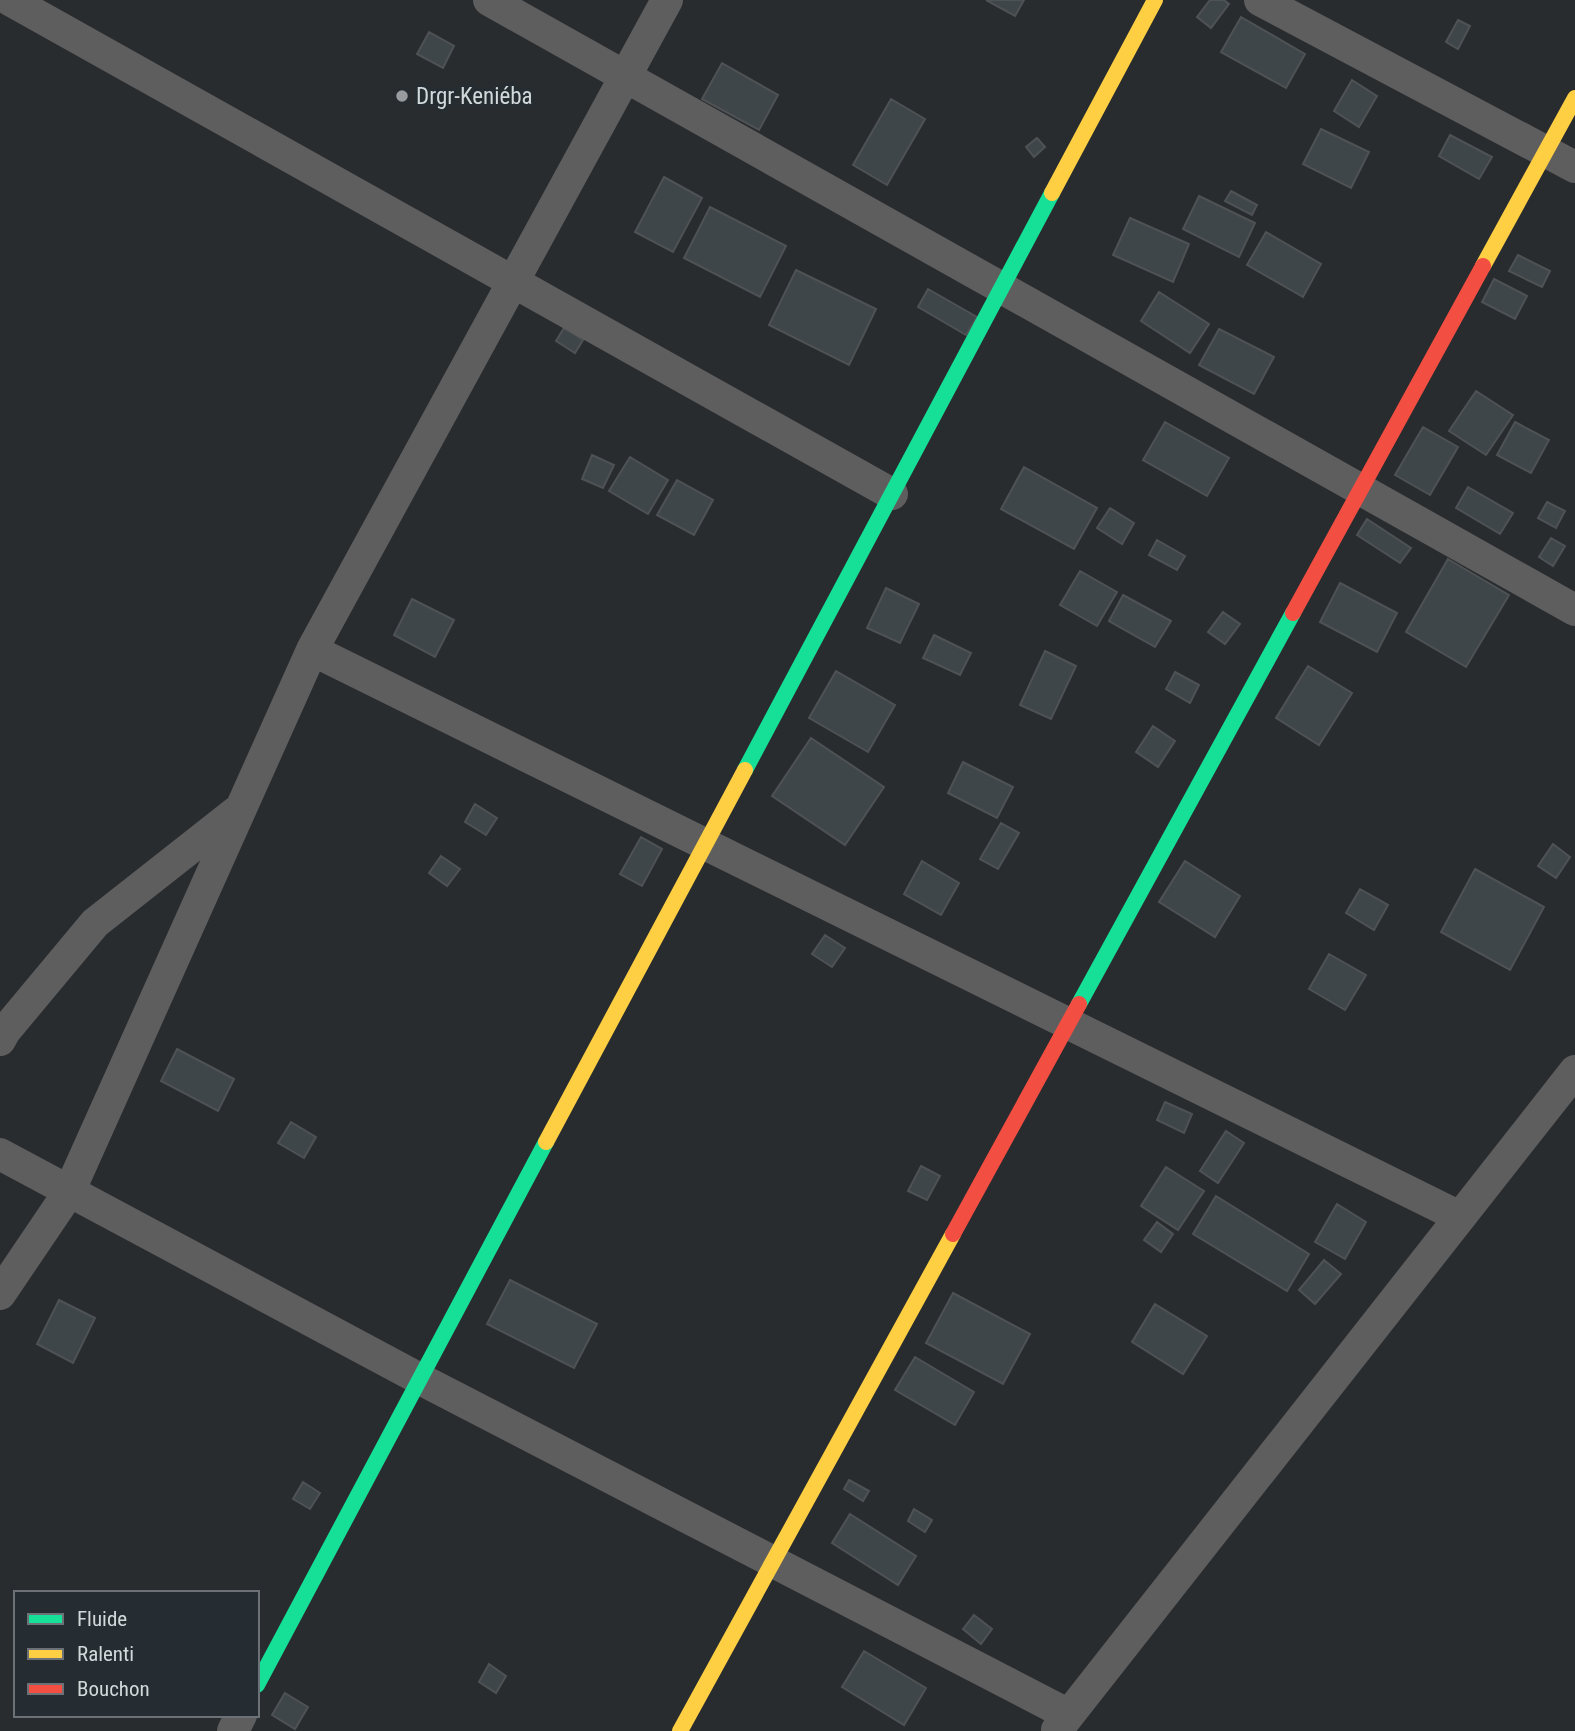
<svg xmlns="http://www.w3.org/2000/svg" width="1575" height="1731" font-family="'Roboto Condensed',sans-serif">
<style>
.building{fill:#3f464a;stroke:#4f5254;stroke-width:2}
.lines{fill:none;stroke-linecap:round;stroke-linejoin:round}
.street{stroke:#5f5e5e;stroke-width:32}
.fast{stroke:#16e098;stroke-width:16}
.slow{stroke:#ffcf43;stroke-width:16}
.jam{stroke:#f24e42;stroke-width:16}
.poi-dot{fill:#989c9f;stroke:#262d32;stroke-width:2.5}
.labels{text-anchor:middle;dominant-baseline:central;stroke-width:7;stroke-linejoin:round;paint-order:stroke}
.poi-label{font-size:23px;fill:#d3d8db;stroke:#262d32;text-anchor:start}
</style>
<rect width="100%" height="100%" fill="#292c2f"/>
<path class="building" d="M 986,0 L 1024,0 L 1015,16 Z
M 1210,0 L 1224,0 L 1229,4 L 1211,28 L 1197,17 Z
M 1241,17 L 1305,54 L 1286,88 L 1221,52 Z
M 1458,20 L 1470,26 L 1458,49 L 1446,42 Z
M 429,32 L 454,46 L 443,68 L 417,54 Z
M 722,63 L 778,95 L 759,130 L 702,99 Z
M 1352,80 L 1377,96 L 1359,127 L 1334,111 Z
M 891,99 L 925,119 L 887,185 L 853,165 Z
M 1321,129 L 1369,152 L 1351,188 L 1303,164 Z
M 1450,135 L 1492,157 L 1479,179 L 1439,156 Z
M 1037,138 L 1045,147 L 1034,157 L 1026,147 Z
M 664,177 L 702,198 L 673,252 L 635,232 Z
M 1231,191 L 1257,205 L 1252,215 L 1225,201 Z
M 1199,196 L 1255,223 L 1239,257 L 1183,229 Z
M 710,207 L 786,246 L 760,297 L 684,258 Z
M 1130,218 L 1189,244 L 1173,282 L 1113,255 Z
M 1266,232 L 1321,264 L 1303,297 L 1247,265 Z
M 1518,255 L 1550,271 L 1542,287 L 1509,271 Z
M 796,270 L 876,309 L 849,365 L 769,325 Z
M 1494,279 L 1527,296 L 1515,319 L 1482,302 Z
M 928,289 L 977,317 L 966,335 L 918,307 Z
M 1159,292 L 1209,324 L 1190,353 L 1141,321 Z
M 564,328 L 583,340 L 575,353 L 556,341 Z
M 1219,329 L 1274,357 L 1254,394 L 1199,365 Z
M 1476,391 L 1513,415 L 1486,455 L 1449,431 Z
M 1165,422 L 1229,458 L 1207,496 L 1143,460 Z
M 1515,422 L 1549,440 L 1531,473 L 1497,455 Z
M 1423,427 L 1458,447 L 1430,495 L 1395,475 Z
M 592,455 L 614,465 L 603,488 L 582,479 Z
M 630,457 L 668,480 L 648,514 L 609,491 Z
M 1024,467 L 1097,508 L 1074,549 L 1001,509 Z
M 677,480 L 713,500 L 694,535 L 657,515 Z
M 1468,487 L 1513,513 L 1500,534 L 1456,508 Z
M 1547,502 L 1565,511 L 1556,528 L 1538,518 Z
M 1110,508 L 1134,523 L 1122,544 L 1097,528 Z
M 1367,519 L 1411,548 L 1400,563 L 1357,535 Z
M 1551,538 L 1565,546 L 1553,566 L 1539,557 Z
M 1157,540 L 1185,556 L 1177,570 L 1149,555 Z
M 1448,559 L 1509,595 L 1466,667 L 1406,632 Z
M 1080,571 L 1117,592 L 1097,626 L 1060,605 Z
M 1340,583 L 1397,613 L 1377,652 L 1320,622 Z
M 886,588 L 919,604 L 900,643 L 867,628 Z
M 1123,595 L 1171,621 L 1155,647 L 1109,621 Z
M 412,599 L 454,620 L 435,657 L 394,635 Z
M 1223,612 L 1240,624 L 1225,644 L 1208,632 Z
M 934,635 L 971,653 L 960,675 L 923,658 Z
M 1045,651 L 1076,666 L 1051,719 L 1020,705 Z
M 1308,666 L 1352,693 L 1319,745 L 1276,718 Z
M 836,671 L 895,705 L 868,752 L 809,718 Z
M 1175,672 L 1199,685 L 1190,703 L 1166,689 Z
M 1153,726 L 1175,741 L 1158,767 L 1136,752 Z
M 811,738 L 884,787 L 845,845 L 772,796 Z
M 963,762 L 1013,787 L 997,818 L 948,793 Z
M 475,804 L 497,818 L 486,835 L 465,822 Z
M 1001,823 L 1019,833 L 998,869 L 980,859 Z
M 641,837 L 662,849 L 642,886 L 620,874 Z
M 1553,844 L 1570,857 L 1556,878 L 1538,866 Z
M 441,856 L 460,869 L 447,886 L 429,873 Z
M 922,861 L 959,883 L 941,915 L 904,894 Z
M 1185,861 L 1240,896 L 1215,937 L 1159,902 Z
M 1475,869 L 1544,907 L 1510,970 L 1441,932 Z
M 1360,889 L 1388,905 L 1374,930 L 1346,913 Z
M 825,935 L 845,948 L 832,967 L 812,954 Z
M 1329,954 L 1366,975 L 1345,1010 L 1309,989 Z
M 177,1049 L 234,1079 L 218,1111 L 161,1081 Z
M 1165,1102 L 1192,1114 L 1184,1133 L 1157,1120 Z
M 291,1122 L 316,1137 L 304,1158 L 278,1143 Z
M 1226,1131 L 1244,1143 L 1218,1183 L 1200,1171 Z
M 921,1166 L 940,1176 L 927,1200 L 908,1191 Z
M 1166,1167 L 1204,1191 L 1178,1230 L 1141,1206 Z
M 1216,1196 L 1309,1254 L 1287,1291 L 1193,1234 Z
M 1337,1204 L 1366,1222 L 1345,1259 L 1315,1242 Z
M 1157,1222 L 1173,1234 L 1161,1252 L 1144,1240 Z
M 1324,1260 L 1341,1274 L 1315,1304 L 1299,1290 Z
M 510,1280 L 597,1324 L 574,1368 L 487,1324 Z
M 953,1293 L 1030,1334 L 1003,1384 L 926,1343 Z
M 59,1300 L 95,1318 L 73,1363 L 37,1344 Z
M 1155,1304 L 1207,1336 L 1183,1374 L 1132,1342 Z
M 915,1357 L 974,1392 L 955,1425 L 895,1390 Z
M 849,1480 L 869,1491 L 863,1501 L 844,1489 Z
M 303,1482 L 320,1493 L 310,1509 L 293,1499 Z
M 914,1509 L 932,1520 L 925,1532 L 908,1521 Z
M 850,1514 L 916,1556 L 898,1585 L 832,1543 Z
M 974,1615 L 992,1629 L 981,1644 L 963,1629 Z
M 864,1651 L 926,1688 L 904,1725 L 842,1687 Z
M 489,1664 L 506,1676 L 496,1693 L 479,1682 Z
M 285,1693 L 308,1707 L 295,1729 L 272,1715 Z"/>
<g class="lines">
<path class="street" d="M 10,0 L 892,494
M 489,0 L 1575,610
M 1260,0 L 1575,167
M 312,650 L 1460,1217
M 0,1040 L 5,1031 L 95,923 L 236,812
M 0,1154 L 420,1379 L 1069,1715
M 0,1294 L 69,1192 L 312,650 L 667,0
M 1057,1730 L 1575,1071
M 233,1731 L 241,1715"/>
<path class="fast" d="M 745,770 L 1052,193
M 1079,1004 L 1293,613
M 257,1685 L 546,1142"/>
<path class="slow" d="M 1052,193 L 1155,0
M 1483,266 L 1575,98
M 546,1142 L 745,770
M 680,1731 L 953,1234"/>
<path class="jam" d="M 1293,613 L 1483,266
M 953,1234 L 1079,1004"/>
</g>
<circle class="poi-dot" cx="402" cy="96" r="7"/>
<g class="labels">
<g class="poi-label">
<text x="416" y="96">Drgr-Keniéba</text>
</g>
</g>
<rect x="14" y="1591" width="245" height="126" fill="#262d32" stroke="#6b7176" stroke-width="2"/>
<rect x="28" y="1614" width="35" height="10" fill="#16e098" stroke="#6b7176" stroke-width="2"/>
<text x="77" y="1626" font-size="21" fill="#d3d8db">Fluide</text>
<rect x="28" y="1649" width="35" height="10" fill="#ffcf43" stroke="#6b7176" stroke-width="2"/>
<text x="77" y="1661" font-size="21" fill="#d3d8db">Ralenti</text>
<rect x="28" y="1684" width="35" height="10" fill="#f24e42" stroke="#6b7176" stroke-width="2"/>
<text x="77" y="1696" font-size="21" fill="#d3d8db">Bouchon</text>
</svg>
